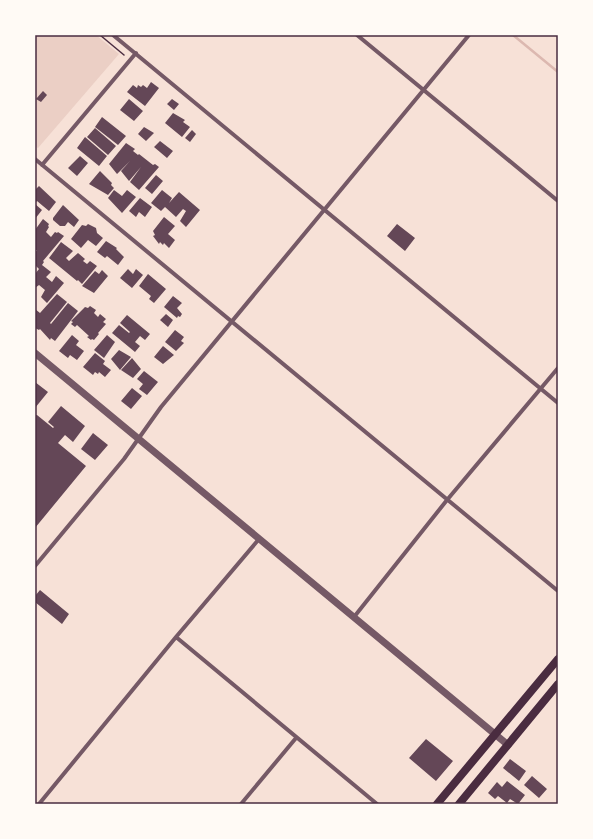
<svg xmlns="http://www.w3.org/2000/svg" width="593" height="839" font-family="Manrope,sans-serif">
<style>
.green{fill:#ebcfc5}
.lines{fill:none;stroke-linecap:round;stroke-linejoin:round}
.stream{stroke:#dcb8b0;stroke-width:2.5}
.building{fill:#644757}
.path{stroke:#4a2c40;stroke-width:1.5}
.minor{stroke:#755966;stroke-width:4}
.tertiary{stroke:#755966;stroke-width:7}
.primary{stroke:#4a2c40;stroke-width:8}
.neatline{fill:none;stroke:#4a2c40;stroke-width:1.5}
</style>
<rect width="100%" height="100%" fill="#f7e1d7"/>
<path class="green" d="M 35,35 L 96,35 L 119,54 L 38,148 L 35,146 Z"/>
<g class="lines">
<path class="stream" d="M 513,35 L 558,72"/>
</g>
<path class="building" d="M 151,82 L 159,88 L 145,106 L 127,92 L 133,85 L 137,88 L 138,85 L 141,87 L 143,85 L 147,88 Z
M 43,91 L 47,95 L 41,102 L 36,99 Z
M 129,99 L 143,111 L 134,121 L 120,110 Z
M 172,99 L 179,104 L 174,110 L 167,104 Z
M 173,113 L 185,120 L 183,122 L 190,127 L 182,137 L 165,123 Z
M 102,117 L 126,136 L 118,145 L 95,127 Z
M 144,127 L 154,133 L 146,141 L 138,134 Z
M 95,128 L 116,146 L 108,155 L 87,137 Z
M 192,130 L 196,134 L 190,142 L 185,138 Z
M 85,137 L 107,156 L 99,166 L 77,148 Z
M 160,141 L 173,151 L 167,158 L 154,147 Z
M 126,143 L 135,149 L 133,151 L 138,155 L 139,154 L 153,165 L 155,164 L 159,167 L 139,190 L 130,182 L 141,167 L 129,181 L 121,171 L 130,161 L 117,174 L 109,164 Z
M 80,156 L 88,163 L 77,176 L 68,168 Z
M 100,171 L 112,183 L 111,185 L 114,188 L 108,195 L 89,184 Z
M 156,175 L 163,181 L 152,194 L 145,188 Z
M 39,186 L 56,202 L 49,211 L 37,201 L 35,203 L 35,190 Z
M 114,190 L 122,196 L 127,190 L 136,197 L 122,213 L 108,198 Z
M 162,190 L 172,198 L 169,203 L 179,192 L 200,210 L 186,227 L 180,221 L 186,211 L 183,209 L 176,217 L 165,207 L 161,211 L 151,203 Z
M 140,198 L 152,207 L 145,217 L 139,212 L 136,217 L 129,211 Z
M 35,204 L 42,210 L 35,219 Z
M 63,205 L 79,220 L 74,227 L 68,222 L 65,226 L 60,226 L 53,220 L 53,218 Z
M 164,217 L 175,226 L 168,234 L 175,240 L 169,248 L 164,243 L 163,245 L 160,242 L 159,244 L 153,236 L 155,235 L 153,231 Z
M 43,219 L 49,224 L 48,226 L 49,227 L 46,232 L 51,237 L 55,232 L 57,233 L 58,232 L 64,236 L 43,261 L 44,262 L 42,265 L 51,272 L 46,277 L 52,282 L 56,276 L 64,283 L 47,303 L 41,297 L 45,290 L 39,285 L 35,288 L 35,274 L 39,269 L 35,265 L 35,253 L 37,250 L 35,250 L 35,230 Z
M 88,224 L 96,228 L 97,233 L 103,238 L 96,246 L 88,240 L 81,248 L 71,239 L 82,225 L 86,226 Z
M 397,224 L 415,238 L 405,251 L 387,236 Z
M 106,241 L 117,248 L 116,249 L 124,257 L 118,265 L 107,256 L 105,258 L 97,252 Z
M 61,242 L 73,251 L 66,258 L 69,261 L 78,253 L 85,259 L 83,261 L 87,264 L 90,261 L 97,266 L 82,284 L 78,280 L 77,281 L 49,258 Z
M 128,269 L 133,274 L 136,269 L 143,275 L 132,288 L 120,278 Z
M 102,270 L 108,276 L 94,293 L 82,286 L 95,271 L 99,274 Z
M 148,274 L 166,289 L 154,303 L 149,299 L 151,296 L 139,286 Z
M 57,294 L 67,302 L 50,323 L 51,324 L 68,303 L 78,311 L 55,341 L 51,338 L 50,340 L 40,329 L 39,330 L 35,328 L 35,309 L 40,313 Z
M 173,296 L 182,303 L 177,308 L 182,314 L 180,317 L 178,316 L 177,318 L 164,307 Z
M 90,306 L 96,310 L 94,313 L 98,317 L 100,314 L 106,319 L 103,322 L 106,324 L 98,333 L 99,334 L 94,340 L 92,339 L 91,340 L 87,337 L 89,336 L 77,325 L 75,327 L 71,324 L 73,322 L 71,321 L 85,307 L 88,308 Z
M 166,314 L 173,320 L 168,327 L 160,320 Z
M 127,315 L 150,334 L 145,340 L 140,336 L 135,342 L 140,346 L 135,352 L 112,333 L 119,325 L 129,333 L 130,332 L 120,323 Z
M 175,330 L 184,337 L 181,341 L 184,343 L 176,351 L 165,342 Z
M 72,335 L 79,341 L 76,345 L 84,351 L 77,360 L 70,355 L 68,358 L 59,351 Z
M 107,335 L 115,342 L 104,358 L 94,350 Z
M 163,346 L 174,355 L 163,364 L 154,357 Z
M 119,350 L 131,357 L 120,370 L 111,359 Z
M 95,353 L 105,361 L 103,364 L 111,370 L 105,377 L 99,372 L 98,374 L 95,372 L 93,375 L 83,367 Z
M 132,358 L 141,369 L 133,378 L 121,370 Z
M 144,371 L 158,382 L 147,395 L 139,389 L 143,384 L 137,379 Z
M 35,382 L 48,392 L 35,408 Z
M 132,388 L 142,396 L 131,409 L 121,401 Z
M 61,406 L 85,426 L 73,442 L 65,435 L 58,443 L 86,466 L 35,528 L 35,415 L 37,415 L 53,428 L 54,427 L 48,422 Z
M 93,433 L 108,445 L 95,460 L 81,449 Z
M 40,590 L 69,614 L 62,624 L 35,602 L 35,596 Z
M 426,739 L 453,761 L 436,781 L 409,758 Z
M 510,759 L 526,771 L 519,781 L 503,768 Z
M 532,776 L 547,789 L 539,798 L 524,785 Z
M 507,781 L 525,795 L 518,804 L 510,799 L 507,803 L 498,796 L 495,799 L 488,793 L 497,782 L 502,787 Z"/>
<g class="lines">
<path class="path" d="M 100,35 L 124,55"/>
<path class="minor" d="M 113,35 L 558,403
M 357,35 L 558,201
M 35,159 L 558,591
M 42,165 L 136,53
M 35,566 L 124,459 L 161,407 L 469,35
M 354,617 L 447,500 L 558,368
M 176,637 L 377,804
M 39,804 L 176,637 L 259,539
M 241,804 L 296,738"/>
<path class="tertiary" d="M 35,353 L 508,745"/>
<path class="primary" d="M 437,804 L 558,659
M 459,804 L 558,684"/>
</g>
<rect width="593" height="839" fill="none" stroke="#fffaf5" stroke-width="72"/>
<rect x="36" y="36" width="521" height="767" class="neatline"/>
</svg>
